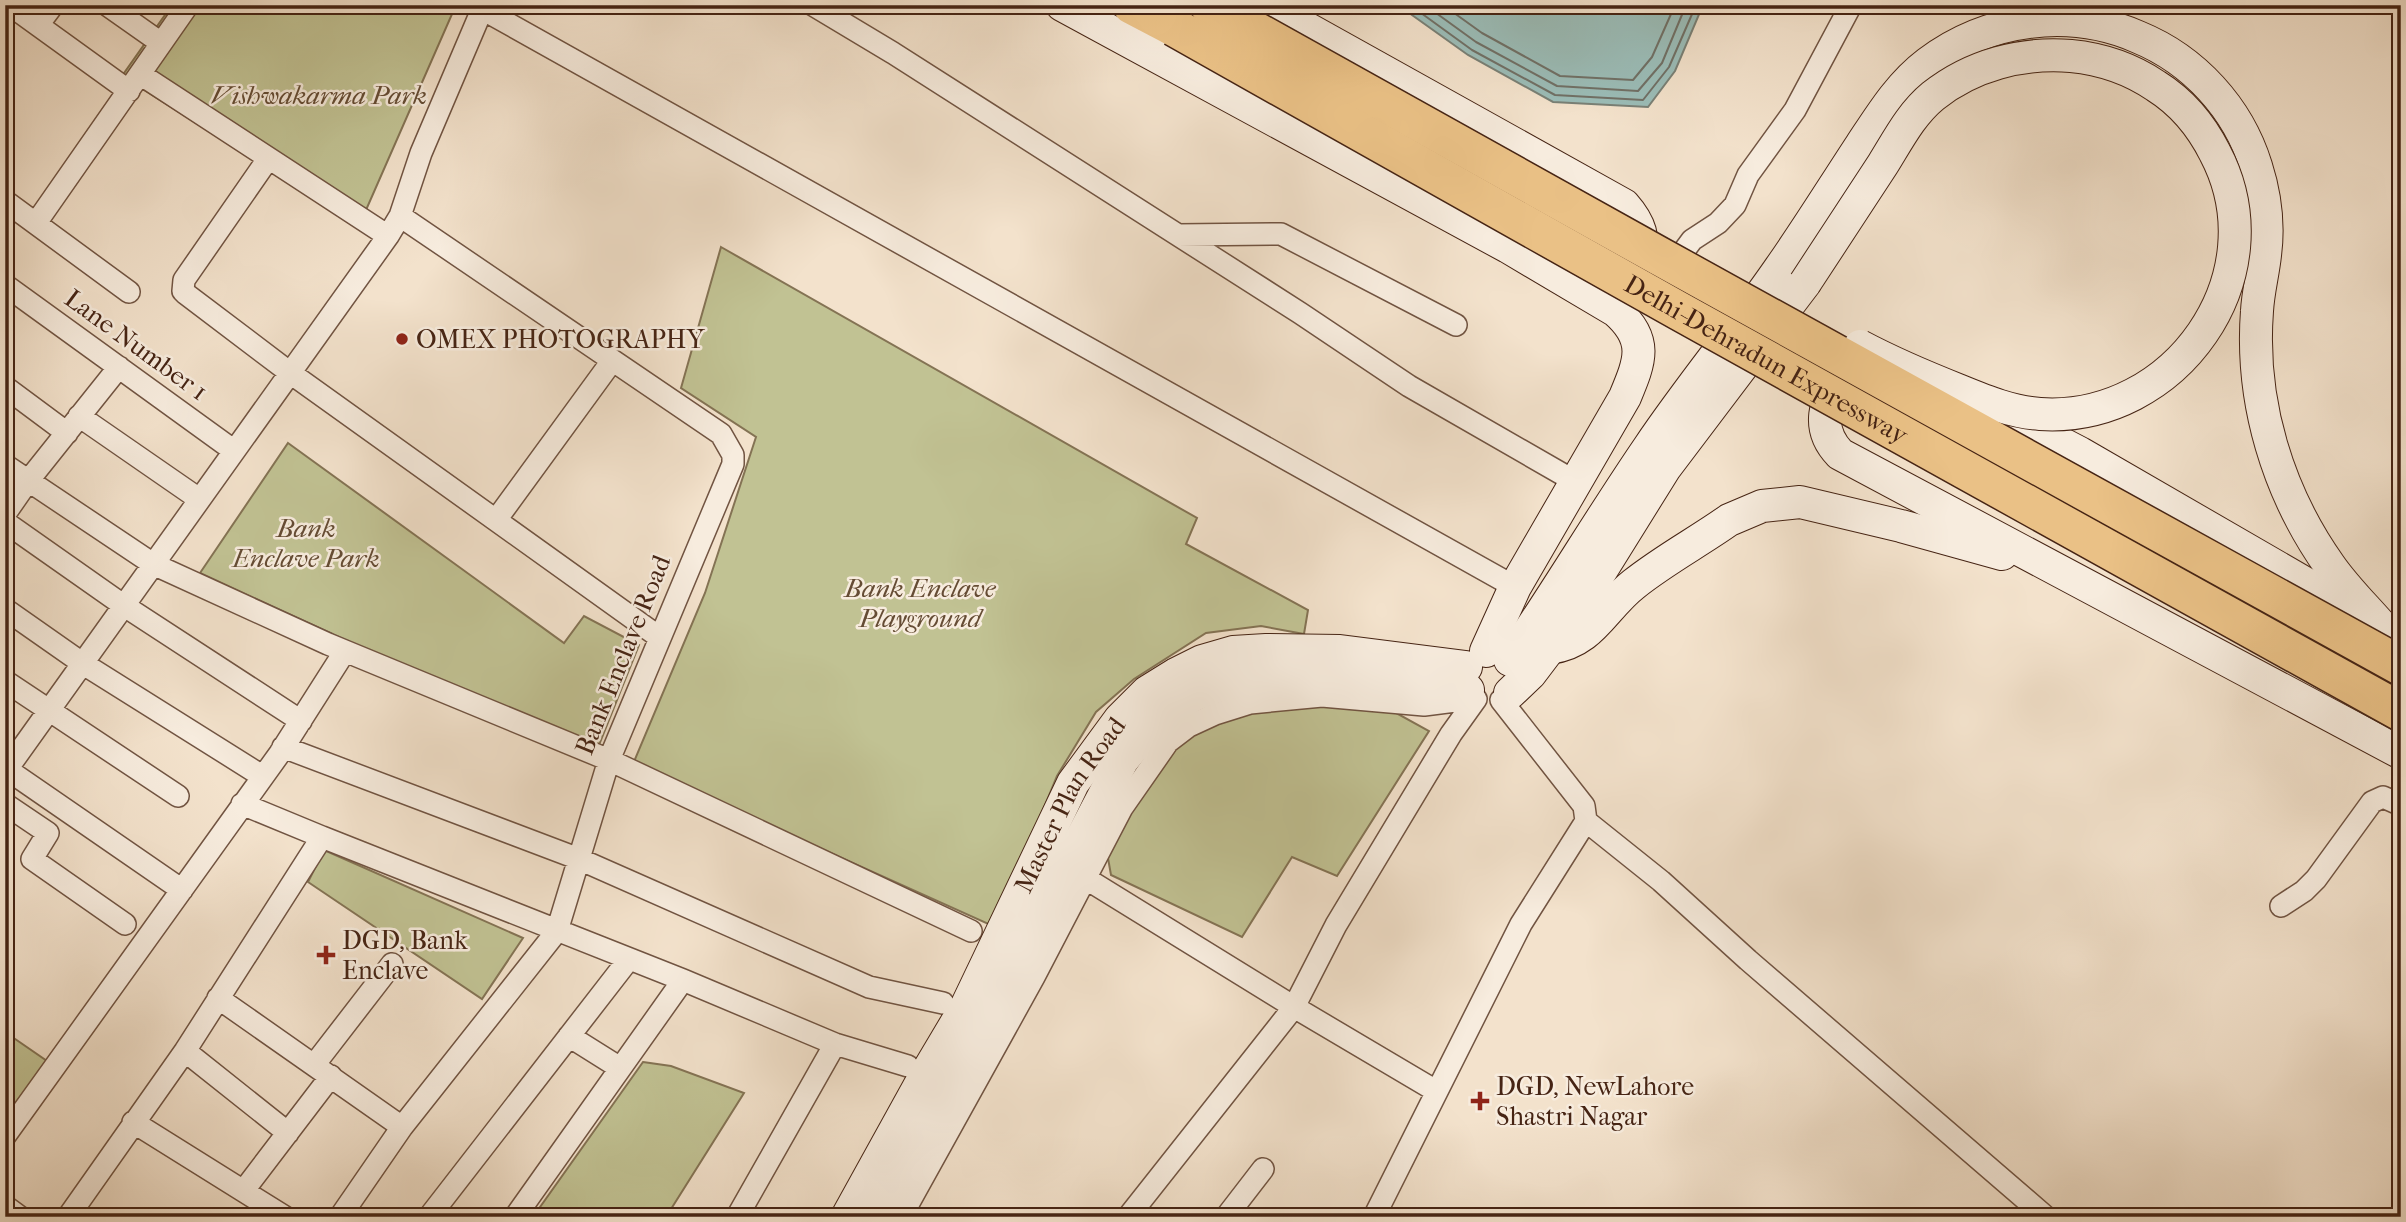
<svg xmlns="http://www.w3.org/2000/svg" width="2406" height="1222" font-family="'IM FELL French Canon',serif">
<style>
.green{fill:#c1c293;stroke:#847354;stroke-width:2}
.water{fill:#9bbdb8;stroke:#798076;stroke-width:2}
.lines{fill:none;stroke-linecap:round;stroke-linejoin:round}
.shore{stroke:#707066;stroke-width:2}
.street-casing{stroke:#715442;stroke-width:24}
.secondary-casing{stroke:#462414;stroke-width:34}
.highway-casing{stroke:#462414;stroke-width:41}
.street{stroke:#f7ecde;stroke-width:21}
.secondary{stroke:#f7ecde;stroke-width:32}
.highway{stroke:#eac186;stroke-width:38}
.secondary-bridge-casing{stroke:#462414;stroke-width:34;stroke-linecap:butt}
.highway-bridge-casing{stroke:#462414;stroke-width:41;stroke-linecap:butt}
.secondary-bridge{stroke:#f7ecde;stroke-width:32}
.highway-bridge{stroke:#eac186;stroke-width:38}
.poi-dot{fill:#8f2418;stroke:#f7ecde;stroke-width:2.5}
.labels{text-anchor:middle;dominant-baseline:central;stroke-width:5;stroke-linejoin:round;paint-order:stroke}
.park-label{font-size:26px;font-style:italic;fill:#654c34;stroke:#f7ecde}
.poi-label{font-size:26px;fill:#462414;stroke:#f7ecde;text-anchor:start}
.street-label{font-size:26px;fill:#462414;stroke:#f7ecde}
</style>
<rect width="100%" height="100%" fill="#f3e2cc"/>
<filter id="stains"><feTurbulence type="fractalNoise" baseFrequency=".00286" numOctaves="4"/><feColorMatrix values="0 0 0 0 .2 0 0 0 0 .09 0 0 0 0 .02 0 0 0 .5 -.17"/></filter>
<radialGradient id="worn" r=".72"><stop offset=".6" stop-color="#630" stop-opacity="0"/><stop offset="1" stop-color="#630" stop-opacity=".3"/></radialGradient>
<path class="green" d="M 172,5 L 456,5 L 359,226 L 122,76 Z
M 721,247 L 1197,518 L 1186,544 L 1308,610 L 1304,634 L 1261,626 L 1206,633 L 1134,679 L 1096,712 L 1057,776 L 995,927 L 633,764 L 705,593 L 756,437 L 681,388 Z
M 288,443 L 564,643 L 584,616 L 639,645 L 595,755 L 200,573 Z
M 1312,699 L 1389,709 L 1429,731 L 1337,876 L 1292,857 L 1242,937 L 1111,875 L 1106,847 L 1169,742 L 1230,708 Z
M 324,850 L 523,938 L 482,999 L 308,882 Z
M 5,1032 L 47,1061 L 5,1117 Z
M 643,1062 L 671,1066 L 744,1093 L 666,1217 L 533,1217 Z"/>
<path class="water" d="M 1398,5 L 1703,5 L 1675,71 L 1648,107 L 1553,102 L 1468,55 Z"/>
<g class="lines">
<path class="shore" d="M 1410,5 L 1472,50 L 1555,95 L 1643,100 L 1669,67 L 1696,5
M 1425,5 L 1476,42 L 1557,86 L 1638,91 L 1662,63 L 1686,5
M 1443,5 L 1482,33 L 1560,76 L 1633,80 L 1652,57 L 1675,5"/>
<g class="street-casing">
<path id="street" d="M 10,5 L 129,91
M 107,5 L 161,43
M 475,5 L 1515,587
M 813,5 L 893,53 L 1300,313 L 1409,386 L 1576,482
M 38,25 L 53,5
M 140,74 L 388,236
M 268,159 L 184,280 L 183,291 L 186,294 L 289,372 L 659,637
M 5,201 L 129,292
M 36,223 L 188,5
M 1178,235 L 1281,234 L 1456,325
M 1669,271 L 1692,240 L 1718,223 L 1735,205 L 1748,175 L 1795,110 L 1851,5
M 5,285 L 233,450
M 5,387 L 67,433
M 79,416 L 199,499
M 5,465 L 153,564 L 328,644 L 609,760 L 971,931
M 5,514 L 28,481 L 119,367
M 496,520 L 612,361
M 5,522 L 123,605 L 301,721
M 5,609 L 82,663 L 262,776
M 5,681 L 178,796
M 283,747 L 579,859 L 869,987 L 943,1003
M 5,768 L 182,890
M 5,772 L 388,236 L 400,216 L 421,153 L 484,5
M 5,804 L 48,833 L 32,859 L 125,924
M 242,804 L 322,837
M 1586,821 L 1661,881 L 1748,960 L 2046,1217
M 1085,878 L 1294,1007 L 1436,1091
M 2281,906 L 2304,891 L 2316,879 L 2372,802 L 2383,797 L 2401,805
M 218,998 L 402,1127
M 569,1036 L 620,1068
M 185,1051 L 288,1133
M 314,1065 L 392,964
M 133,1122 L 285,1217
M 5,1136 L 280,753 L 345,651
M 244,1190 L 331,1076
M 5,1206 L 20,1217
M 68,1217 L 185,1051 L 322,837 L 683,980 L 835,1044 L 908,1066
M 340,1217 L 402,1127 L 557,931 L 609,760 L 733,464 L 733,455 L 721,434 L 400,216
M 429,1217 L 629,959
M 515,1217 L 683,980
M 737,1217 L 835,1044
M 901,1217 L 1034,977 L 1122,808 L 1168,742 L 1189,726 L 1215,714 L 1250,703 L 1322,696 L 1424,705 L 1471,699
M 1128,1217 L 1294,1007 L 1336,925 L 1451,734 L 1476,699
M 1226,1217 L 1263,1169
M 1374,1217 L 1521,924 L 1586,821 L 1584,806 L 1501,700"/>
</g>
<g class="secondary-casing">
<g id="secondary">
<path d="M 1062,5 L 1508,247 L 1616,311 C 1649,340 1640,361 1625,397 L 1515,587 L 1486,651"/>
<path d="M 1265,5 L 1624,205 C 1639,222 1647,239 1637,262"/>
<path d="M 1848,379 C 1821,398 1817,430 1840,454 L 2401,753"/>
<path d="M 1997,410 L 2080,453 L 2360,615"/>
<path d="M 1550,648 C 1593,642 1603,608 1634,584 C 1664,560 1698,542 1729,520 L 1762,506 L 1800,502 L 1901,526 L 2002,554"/>
<path d="M 1510,660 C 1558,590 1601,517 1649,447 C 1690,386 1738,329 1780,268 C 1808,228 1834,186 1861,145 C 1881,115 1899,85 1928,63 C 1988,18 2069,7 2138,37 C 2194,60 2238,108 2256,166 C 2265,194 2269,225 2265,255 C 2263,274 2258,292 2257,311 C 2250,402 2278,493 2330,566 C 2346,589 2366,608 2384,629"/>
<path d="M 1510,693 L 1530,674 L 1552,645 L 1576,611 L 1665,468 L 1805,283"/>
<path id="s1" d="M 847,1217 L 926,1074 L 967,1005 L 1073,783 L 1120,719 L 1147,692 L 1176,674 L 1202,661 L 1233,652 L 1266,650 L 1340,651 L 1466,667"/>
<path d="M 882,1217 L 1122,761 C 1138,741 1153,722 1174,707 C 1246,655 1384,681 1468,690"/>
</g>
</g>
<g class="highway-casing">
<path id="highway" d="M 1132,5 L 1174,27"/>
</g>
<use href="#street" class="street"/>
<use href="#secondary" class="secondary"/>
<use href="#highway" class="highway"/>
<g class="secondary-bridge-casing">
<path id="secondary-bridge" d="M 1805,283 C 1831,243 1857,204 1883,164 C 1898,140 1911,114 1933,96 C 1972,65 2022,52 2071,56 C 2102,59 2131,69 2156,86 C 2183,103 2201,125 2215,153 C 2280,276 2175,423 2040,414 C 2011,412 1985,401 1958,390 C 1925,377 1892,363 1860,346"/>
</g>
<g class="highway-bridge-casing">
<g id="highway-bridge">
<path d="M 1209,5 L 1659,256 L 2401,666"/>
<path id="s2" d="M 1174,27 L 1679,311 L 2401,712"/>
</g>
</g>
<use href="#secondary-bridge" class="secondary-bridge"/>
<use href="#highway-bridge" class="highway-bridge"/>
</g>
<g class="poi-dot">
<circle cx="402" cy="339" r="7"/>
<path d="M322.5 944.5h7v7h7v7h-7v7h-7v-7h-7v-7h7z"/>
<path d="M1476.5 1090.5h7v7h7v7h-7v7h-7v-7h-7v-7h7z"/>
</g>
<g class="labels">
<g class="park-label">
<text x="319" y="95">Vishwakarma Park</text>
<text x="306" y="528">Bank<tspan x="306" dy="30">Enclave Park</tspan></text>
<text x="920" y="588">Bank Enclave<tspan x="920" dy="30">Playground</tspan></text>
</g>
<g class="poi-label">
<text x="416" y="339">OMEX PHOTOGRAPHY</text>
<text x="342" y="940">DGD, Bank<tspan x="342" dy="30">Enclave</tspan></text>
<text x="1496" y="1086">DGD, NewLahore<tspan x="1496" dy="30">Shastri Nagar</tspan></text>
</g>
<g class="street-label">
<text transform="translate(136 345) rotate(36)">Lane Number 1</text>
<text stroke="none"><textPath href="#s2" startOffset="679">Delhi-Dehradun Expressway</textPath></text>
<text transform="translate(623 655) rotate(-68)">Bank Enclave Road</text>
<text stroke="none"><textPath href="#s1" startOffset="469">Master Plan Road</textPath></text>
</g>
</g>
<rect width="2406" height="1222" fill="none" stroke="#f3e2cc" stroke-width="28"/>
<rect x="7" y="7" width="2392" height="1208" fill="none" stroke="#462414" stroke-width="3.5"/>
<rect x="14" y="14" width="2378" height="1194" fill="none" stroke="#462414" stroke-width="2"/>
<rect width="100%" height="100%" filter="url(#stains)"/>
<rect width="100%" height="100%" fill="url(#worn)"/>
</svg>
